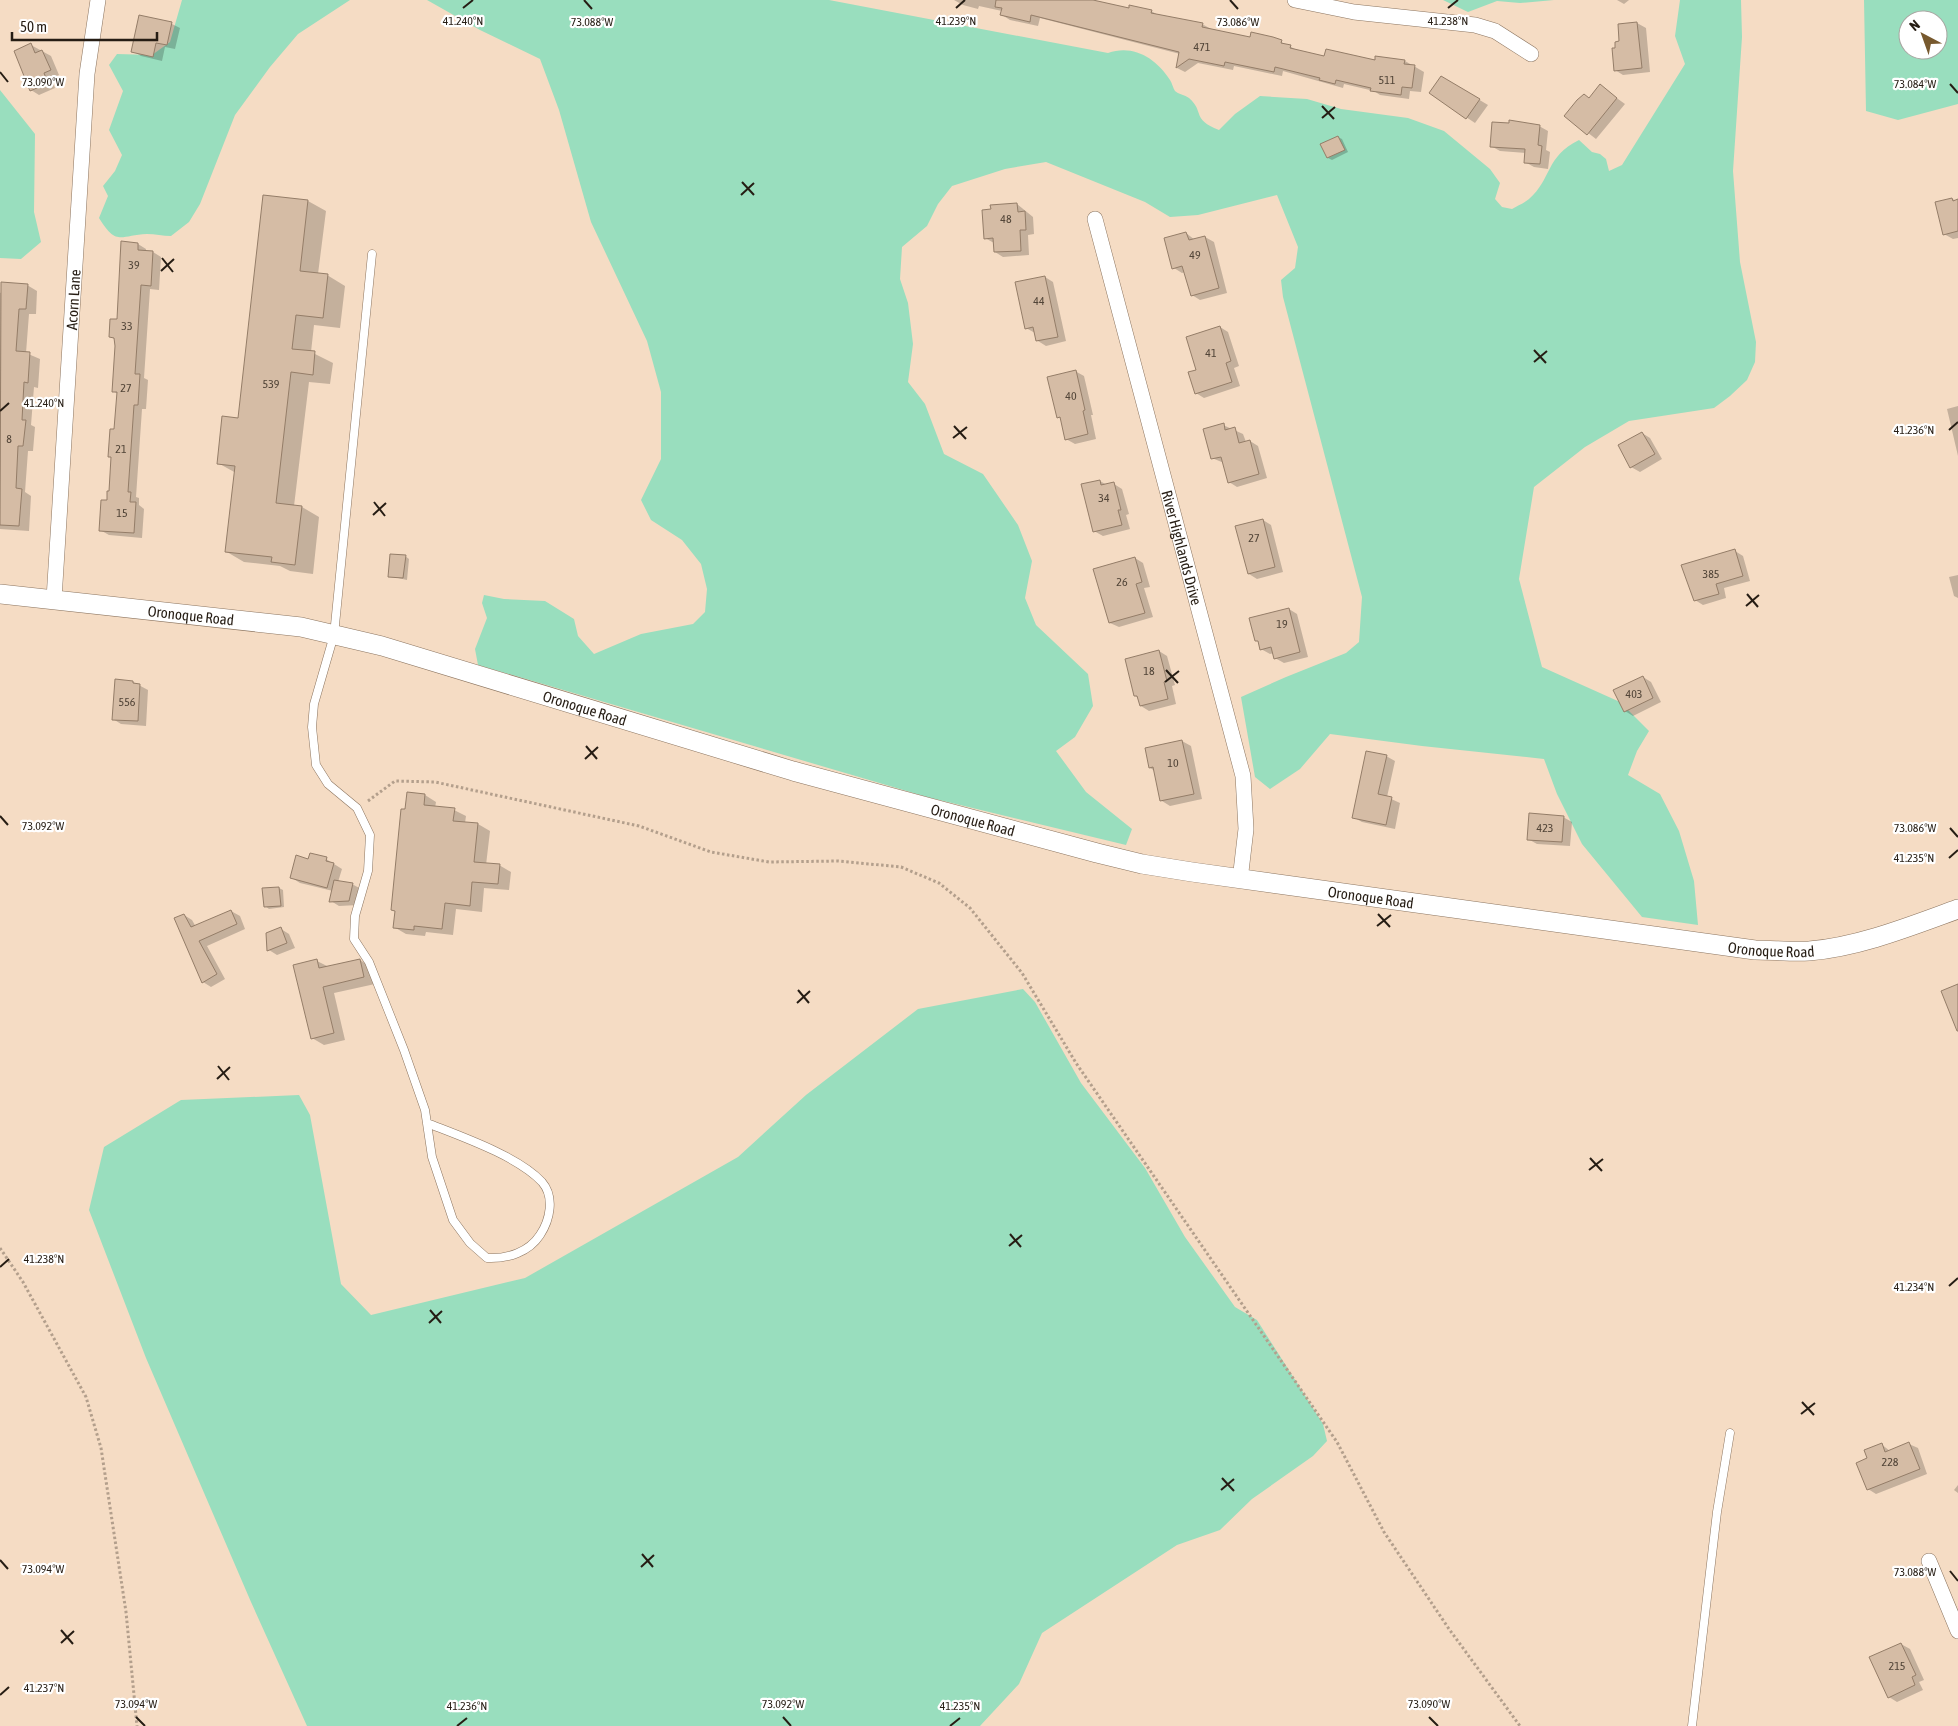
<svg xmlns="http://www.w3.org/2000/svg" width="1958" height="1726" font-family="'Asap Condensed',sans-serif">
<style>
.green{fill:#99debe;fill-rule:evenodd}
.shadow{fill:#0003}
.building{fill:#d5bca5;stroke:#947d68}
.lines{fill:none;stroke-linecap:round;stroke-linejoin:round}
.service-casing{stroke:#8c7560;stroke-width:9}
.minor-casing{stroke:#8c7560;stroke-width:16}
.tertiary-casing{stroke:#8c7560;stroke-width:20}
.path{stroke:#b39f8c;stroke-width:3;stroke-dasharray:2.5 2.5;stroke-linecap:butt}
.service{stroke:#fff;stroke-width:8}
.minor{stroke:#fff;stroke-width:15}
.tertiary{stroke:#fff;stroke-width:19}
.ticks{fill:none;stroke:#261d14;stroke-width:2}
.labels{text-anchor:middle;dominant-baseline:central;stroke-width:4.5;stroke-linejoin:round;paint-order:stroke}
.number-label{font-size:12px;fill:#524538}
.street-label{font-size:15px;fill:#261d14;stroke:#fff}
.ticks-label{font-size:12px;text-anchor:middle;fill:#261d14;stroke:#fff;stroke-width:4.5;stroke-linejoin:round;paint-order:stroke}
</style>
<rect width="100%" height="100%" fill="#f5dcc4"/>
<path class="green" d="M 182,0 L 350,0 L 298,34 L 270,67 L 235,115 L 200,204 L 189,222 L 171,236 C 163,236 155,234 147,234 C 120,235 117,247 99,218 L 108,196 L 103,186 L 115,171 L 122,155 L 109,130 L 123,91 L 109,65 L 117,54 L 152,55 L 170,42 Z
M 427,0 L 829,0 L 1108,53 C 1133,44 1156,58 1170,80 C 1172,83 1173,88 1175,91 C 1178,94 1185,95 1189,98 C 1205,112 1191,119 1219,130 L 1235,114 L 1260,96 L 1307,99 L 1341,109 L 1408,118 L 1444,131 L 1490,169 L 1500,183 L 1495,199 L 1502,207 L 1512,209 C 1517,206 1524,203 1529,199 C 1552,179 1545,157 1579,140 L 1592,152 L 1600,154 L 1606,159 L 1609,171 L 1622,165 L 1685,64 L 1675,36 L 1680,0 L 1741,0 L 1742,37 L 1733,171 L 1740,262 L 1756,342 L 1755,362 L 1747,380 L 1730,396 L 1714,408 L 1629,421 L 1585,447 L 1534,487 L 1519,579 L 1542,667 L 1620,702 L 1649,731 L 1637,751 L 1628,775 L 1660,794 L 1679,831 L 1694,881 L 1698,925 L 1642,917 L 1582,844 L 1557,794 L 1544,759 L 1422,746 L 1330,734 L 1300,769 L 1270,789 L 1255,777 L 1241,697 L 1286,677 L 1346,653 L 1359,642 L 1362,597 L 1283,297 L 1281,280 L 1295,268 L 1298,247 L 1277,195 L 1198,215 L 1170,217 L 1145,202 L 1046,162 L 1005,169 L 952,186 L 938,204 L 927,226 L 902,247 L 900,279 L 908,303 L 913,344 L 908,382 L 925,404 L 944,454 L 983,474 L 1018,525 L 1032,561 L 1025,598 L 1036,625 L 1088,674 L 1093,706 L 1075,737 L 1056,751 L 1086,792 L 1132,829 L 1126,845 L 927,797 L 478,665 L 475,649 L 487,618 L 482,603 L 484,595 L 504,599 L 545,601 L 574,619 L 578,636 L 594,654 L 641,634 L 693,624 L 705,612 L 707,589 L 701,564 L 682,540 L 651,520 L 641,500 L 661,459 L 661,392 L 647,341 L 591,222 L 559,110 L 540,59 L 480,30 Z
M 1443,0 L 1554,0 L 1520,3 L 1497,1 L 1468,12 Z
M 1864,0 L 1958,0 L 1958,104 L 1898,120 L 1866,111 ZM 1908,20 L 1938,20 L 1938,50 L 1908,50 Z
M 0,90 L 35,134 L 34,212 L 41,242 L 21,259 L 0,258 Z
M 1023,989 L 1035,1002 L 1081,1083 L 1145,1168 L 1185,1237 L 1235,1307 L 1257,1320 L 1323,1424 L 1327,1441 L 1313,1456 L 1252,1499 L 1220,1530 L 1177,1545 L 1042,1633 L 1019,1684 L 980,1726 L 307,1726 L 251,1602 L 146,1358 L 89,1210 L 104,1147 L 181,1100 L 299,1095 L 310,1115 L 341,1284 L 371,1315 L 525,1278 L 738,1157 L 806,1095 L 918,1009 Z"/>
<path class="shadow" d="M 954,0 L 1088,0 L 1130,10 L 1151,11 L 1160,16 L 1202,24 L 1211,29 L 1251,38 L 1281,42 L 1299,51 L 1325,57 L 1405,61 L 1424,72 L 1421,92 L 1410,91 L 1409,99 L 1380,95 L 1374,91 L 1344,84 L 1343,88 L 1283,71 L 1282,76 L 1234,66 L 1233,70 L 1198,63 L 1185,72 L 1177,68 L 1180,54 L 1040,18 L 1038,26 L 1010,20 L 1002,15 L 1002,11 L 979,6 L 978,9 L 963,5 Z
M 1617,0 L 1629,0 L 1624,4 Z
M 1637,23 L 1646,28 L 1650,72 L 1623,75 L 1615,70 L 1616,49 Z
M 172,24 L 180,28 L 175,49 L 165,47 L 162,61 L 141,56 L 133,51 Z
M 31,45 L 51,56 L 59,75 L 51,78 L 55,88 L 39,95 L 31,90 Z
M 1441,77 L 1488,105 L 1475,123 L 1430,93 Z
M 1600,86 L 1625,104 L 1596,139 L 1566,116 L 1590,99 Z
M 1539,126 L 1548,131 L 1546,150 L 1550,152 L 1548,169 L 1534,167 L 1525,162 L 1526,153 L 1500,151 L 1491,146 Z
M 1338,137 L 1342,139 L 1348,152 L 1332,160 L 1328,158 L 1322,145 Z
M 265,196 L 308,201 L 326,211 L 318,274 L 327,275 L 345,286 L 340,328 L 314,325 L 311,352 L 333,363 L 330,384 L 309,382 L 294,506 L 302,507 L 319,517 L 313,574 L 290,571 L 280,566 L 244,562 L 227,552 L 236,473 L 218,463 L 239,419 Z
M 1952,199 L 1958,201 L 1958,238 L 1953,239 L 1944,234 Z
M 1017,204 L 1033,217 L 1034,234 L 1028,235 L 1029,255 L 1003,257 L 995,252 L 994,243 L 985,238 L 992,206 Z
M 1186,233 L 1195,240 L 1205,237 L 1214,242 L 1227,293 L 1200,300 L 1192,295 L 1185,272 L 1182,273 L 1174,268 Z
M 138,244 L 146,249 L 146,252 L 153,252 L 161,257 L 159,290 L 150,289 L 144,378 L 148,380 L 146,409 L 142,409 L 136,497 L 139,498 L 139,505 L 144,509 L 142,538 L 109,535 L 100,530 L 108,501 L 113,458 L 109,457 L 115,430 L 118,394 L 113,391 L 116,340 L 110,336 L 118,321 Z
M 1045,277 L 1053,282 L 1066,341 L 1046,346 L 1038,341 L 1035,333 L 1026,328 Z
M 27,285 L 37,291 L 36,314 L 29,314 L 26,353 L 40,359 L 38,388 L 34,387 L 31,425 L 35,427 L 33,451 L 28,451 L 25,492 L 31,496 L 29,531 L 0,529 L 0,293 Z
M 1220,327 L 1228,332 L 1239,366 L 1234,368 L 1240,386 L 1204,398 L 1196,393 L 1198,370 Z
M 1075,371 L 1084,376 L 1093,415 L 1091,415 L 1096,439 L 1075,444 L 1066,439 L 1062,419 L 1058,417 Z
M 1958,406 L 1958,456 L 1947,409 Z
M 1223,425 L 1243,434 L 1246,442 L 1250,441 L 1258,446 L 1267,478 L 1237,487 L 1229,482 L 1224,463 L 1212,458 Z
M 1642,433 L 1650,438 L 1662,459 L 1640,472 L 1631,467 Z
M 1100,481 L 1107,485 L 1114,484 L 1122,489 L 1129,514 L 1126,515 L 1130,529 L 1103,536 L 1094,531 Z
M 1263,520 L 1271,525 L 1283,572 L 1257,579 L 1249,574 Z
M 1735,551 L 1743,556 L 1750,581 L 1724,588 L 1726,598 L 1703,605 L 1695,600 L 1683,566 Z
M 405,556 L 409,559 L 407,580 L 389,576 Z
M 1135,558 L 1143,563 L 1150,587 L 1144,588 L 1153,617 L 1119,627 L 1110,623 Z
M 1958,575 L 1958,598 L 1954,596 L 1949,577 Z
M 1289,609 L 1297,614 L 1308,657 L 1284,663 L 1275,658 L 1274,653 L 1270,654 L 1261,649 L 1260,642 L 1256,640 Z
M 1159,651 L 1167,656 L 1175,685 L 1172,686 L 1176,704 L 1149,711 L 1141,706 L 1139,697 L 1135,696 Z
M 1643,677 L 1651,682 L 1661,702 L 1633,716 L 1625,711 Z
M 116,681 L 133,682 L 148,690 L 146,726 L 121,724 L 113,719 Z
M 1182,741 L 1191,746 L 1202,799 L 1170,806 L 1162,801 L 1155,771 L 1150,768 Z
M 1386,756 L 1395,761 L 1387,797 L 1400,803 L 1395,829 L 1362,822 L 1353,817 Z
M 425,795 L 436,802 L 435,808 L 454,810 L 466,816 L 465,823 L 478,824 L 490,831 L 486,865 L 499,865 L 511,872 L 509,890 L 484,888 L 482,912 L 456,909 L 453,935 L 426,932 L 425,936 L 406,934 L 394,927 L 407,811 Z
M 1563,817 L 1572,822 L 1570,846 L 1537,844 L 1528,839 Z
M 326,859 L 342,869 L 338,882 L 352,884 L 361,889 L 358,905 L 339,906 L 331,901 L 333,891 L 300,883 L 292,878 L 309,860 Z
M 279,888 L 283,890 L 284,907 L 269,909 L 265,906 Z
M 231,911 L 240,916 L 245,929 L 207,946 L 225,979 L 211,987 L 203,982 L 184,915 L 192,920 L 196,927 Z
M 281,929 L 289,934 L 295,948 L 277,955 L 269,950 Z
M 360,960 L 371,967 L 375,984 L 334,993 L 345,1040 L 324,1045 L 312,1038 L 317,961 L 329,967 Z
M 1881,1444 L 1890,1451 L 1909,1444 L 1918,1448 L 1927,1474 L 1876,1494 L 1868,1489 L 1869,1459 Z
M 1958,1485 L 1958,1493 L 1954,1490 Z
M 1901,1644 L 1910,1649 L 1924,1680 L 1919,1682 L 1923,1690 L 1897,1702 L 1889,1697 Z"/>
<path class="building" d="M 996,0 L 1093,0 L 1129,8 L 1129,5 L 1152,10 L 1151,13 L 1203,23 L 1202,27 L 1250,37 L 1251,32 L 1273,37 L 1282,40 L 1281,43 L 1291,45 L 1290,48 L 1324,56 L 1326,49 L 1375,60 L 1375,56 L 1405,60 L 1404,64 L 1415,65 L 1412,88 L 1402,87 L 1401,95 L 1370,91 L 1371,88 L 1336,80 L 1335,84 L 1319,80 L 1320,78 L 1275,67 L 1274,72 L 1225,62 L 1224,66 L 1189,59 L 1176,68 L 1179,52 L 1031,15 L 1030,22 L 1000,15 L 1002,8 L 995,7 Z
M 139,15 L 172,22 L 167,45 L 156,43 L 153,57 L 131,52 Z
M 1637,22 L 1642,68 L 1614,71 L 1612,48 L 1615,48 L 1615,42 L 1619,41 L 1618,24 Z
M 31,43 L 35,53 L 42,50 L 51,70 L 44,73 L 48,83 L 30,91 L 14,51 Z
M 1441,76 L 1480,99 L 1466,119 L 1429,93 Z
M 1600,84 L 1617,98 L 1587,135 L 1564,116 L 1577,100 L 1584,94 L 1589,98 Z
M 1509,120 L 1540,125 L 1538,145 L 1542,146 L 1540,164 L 1524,163 L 1525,149 L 1490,147 L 1492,122 L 1509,123 Z
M 1338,136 L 1345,150 L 1327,158 L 1320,144 Z
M 263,195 L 308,200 L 300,271 L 328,274 L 323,318 L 296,315 L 292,349 L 315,351 L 313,375 L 291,372 L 276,503 L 302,506 L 295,565 L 271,562 L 272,557 L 225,552 L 235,466 L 217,464 L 222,416 L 238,418 Z
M 1952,198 L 1953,201 L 1958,199 L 1958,231 L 1943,235 L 1935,202 Z
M 1017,203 L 1018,212 L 1025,211 L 1026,230 L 1020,230 L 1021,251 L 994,252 L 993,238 L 984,239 L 982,210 L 991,209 L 990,205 Z
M 1186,232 L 1189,240 L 1205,236 L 1219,288 L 1191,296 L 1182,266 L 1172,269 L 1164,238 Z
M 121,241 L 138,243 L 138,250 L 153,251 L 151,286 L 141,285 L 135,374 L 140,374 L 138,405 L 134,405 L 128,492 L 131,492 L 130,502 L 136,502 L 134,533 L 99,531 L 101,500 L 107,500 L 107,491 L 109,491 L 111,457 L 108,457 L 110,429 L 114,429 L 117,392 L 112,392 L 115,346 L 114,338 L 109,337 L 110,319 L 117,319 Z
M 1045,276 L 1058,337 L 1036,341 L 1033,327 L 1025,329 L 1015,282 Z
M 1,282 L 28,284 L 26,309 L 19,309 L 16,351 L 30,352 L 28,383 L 24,382 L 22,420 L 26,420 L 23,446 L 18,446 L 16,488 L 22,489 L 19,526 L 0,525 Z
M 1220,326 L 1231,361 L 1226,363 L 1232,382 L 1195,394 L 1188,372 L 1196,370 L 1186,337 Z
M 1076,370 L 1085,410 L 1083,411 L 1088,434 L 1065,440 L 1060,417 L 1057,418 L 1047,377 Z
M 1224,423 L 1225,430 L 1235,427 L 1239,443 L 1250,440 L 1259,474 L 1228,483 L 1221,457 L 1211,459 L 1203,429 Z
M 1642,432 L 1655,454 L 1630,468 L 1618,445 Z
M 1100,480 L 1101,485 L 1114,482 L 1121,510 L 1118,510 L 1122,525 L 1093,532 L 1081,484 Z
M 1263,519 L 1275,567 L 1248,574 L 1235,526 Z
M 1735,549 L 1743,576 L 1716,584 L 1719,594 L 1694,601 L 1681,565 Z
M 390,554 L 406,555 L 403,578 L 388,577 Z
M 1135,557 L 1142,582 L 1136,584 L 1145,613 L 1109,623 L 1093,569 Z
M 1289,608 L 1300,652 L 1274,659 L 1271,647 L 1260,650 L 1258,641 L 1255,641 L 1249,618 Z
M 1159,650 L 1167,681 L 1164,682 L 1168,699 L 1140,706 L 1137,696 L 1134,696 L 1125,659 Z
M 1643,676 L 1653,698 L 1624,712 L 1613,690 Z
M 115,679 L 133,681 L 133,683 L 140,684 L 138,721 L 112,720 Z
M 1182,740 L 1194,794 L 1160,801 L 1153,767 L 1149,768 L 1145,748 Z
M 1366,751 L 1387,755 L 1378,794 L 1392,797 L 1386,825 L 1352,818 Z
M 407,792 L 425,794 L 424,805 L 455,808 L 453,821 L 478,823 L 474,862 L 500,864 L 498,884 L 472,882 L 470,906 L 445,903 L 442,929 L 414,926 L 414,930 L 393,928 L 395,911 L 391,910 L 401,809 L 405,809 Z
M 1529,813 L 1564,816 L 1562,842 L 1527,840 Z
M 310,853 L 327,857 L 326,861 L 334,863 L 327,888 L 290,878 L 296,855 L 308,859 Z
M 334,880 L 353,883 L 349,901 L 329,902 Z
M 279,887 L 281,906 L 264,907 L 262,888 Z
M 231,910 L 237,924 L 199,941 L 217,974 L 202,983 L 174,918 L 184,914 L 191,927 Z
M 281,927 L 287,943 L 267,951 L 266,933 Z
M 317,959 L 319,968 L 360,959 L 364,977 L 323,987 L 334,1033 L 311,1039 L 293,965 Z
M 1958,984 L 1958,1031 L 1957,1031 L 1941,991 Z
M 1909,1442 L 1920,1469 L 1867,1490 L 1856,1463 L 1867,1458 L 1864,1450 L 1882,1443 L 1885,1452 Z
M 1901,1643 L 1916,1675 L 1912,1677 L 1915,1685 L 1888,1698 L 1869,1657 Z"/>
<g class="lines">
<g class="service-casing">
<path id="service" d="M 372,254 L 334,635 L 314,704 L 312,727 L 316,765 L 328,784 L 357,808 L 370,835 L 368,871 L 355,916 L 354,939 L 369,962 L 404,1050 L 425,1110 L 432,1157 L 453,1220 L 470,1243 L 487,1258 C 508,1259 529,1252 540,1235 C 550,1220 555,1197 542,1182 C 518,1156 460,1136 427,1123
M 1692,1726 L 1717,1512 L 1730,1433"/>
</g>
<g class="minor-casing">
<g id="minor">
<path d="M 1295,0 L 1354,12 L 1475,25 L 1495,31 L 1531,54"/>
<path id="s1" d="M 1095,219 L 1243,776 L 1246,829 L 1240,880"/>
<path id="s2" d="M 54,599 L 87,74 L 98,0"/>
<path d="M 1929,1561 L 1958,1631"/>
</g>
</g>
<g class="tertiary-casing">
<g id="tertiary">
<path id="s3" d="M 0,594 L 301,627 L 382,646 L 793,771 L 1097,853 L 1142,864 L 1192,872 L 1755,950 C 1772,950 1791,952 1809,951 C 1859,947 1911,926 1958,909"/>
</g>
</g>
<path class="path" d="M 368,801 L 395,781 L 435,782 L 639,826 L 711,852 L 769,862 L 838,861 L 901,867 L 939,883 L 970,908 L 1022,973 L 1076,1063 L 1337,1442 L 1384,1532 L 1449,1629 L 1520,1726
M 0,1248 L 23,1282 L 86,1397 L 101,1448 L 126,1612 L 137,1726"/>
<use href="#service" class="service"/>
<use href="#minor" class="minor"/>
<use href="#tertiary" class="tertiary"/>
</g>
<path class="ticks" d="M 584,0 L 592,9M 1230,0 L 1238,9M 463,8 L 473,0M 956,8 L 965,0M 1448,8 L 1458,0M 0,72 L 8,82M 1950,84 L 1958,93M 1322,106 L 1334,119M 1322,118 L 1335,107M 742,182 L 754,195M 741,195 L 754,183M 162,258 L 173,272M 161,271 L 174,259M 1534,350 L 1546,363M 1534,362 L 1547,351M 0,411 L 9,403M 954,426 L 966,439M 1949,430 L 1958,422M 953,438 L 967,427M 374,502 L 385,516M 373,515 L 386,503M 1747,594 L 1758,607M 1746,606 L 1759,595M 1166,670 L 1178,683M 1165,682 L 1179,671M 586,746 L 597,759M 585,759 L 598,747M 0,816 L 8,825M 1950,828 L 1958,837M 1949,858 L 1958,850M 1378,914 L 1390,927M 1377,926 L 1391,915M 798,990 L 809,1003M 797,1003 L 810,991M 218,1066 L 229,1080M 217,1079 L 230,1067M 1590,1158 L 1602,1171M 1589,1170 L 1603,1159M 1010,1234 L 1021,1247M 1009,1246 L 1022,1235M 0,1267 L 9,1259M 1949,1286 L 1958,1278M 430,1310 L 441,1323M 429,1323 L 442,1311M 1802,1402 L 1814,1415M 1801,1414 L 1815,1403M 1222,1478 L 1234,1491M 1221,1490 L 1234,1479M 642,1554 L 653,1567M 0,1560 L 8,1569M 641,1567 L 654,1555M 1950,1571 L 1958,1581M 61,1630 L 73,1644M 61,1643 L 74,1631M 0,1695 L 9,1687M 136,1717 L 145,1726M 783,1717 L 791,1726M 1429,1717 L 1438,1726M 457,1726 L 467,1718M 950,1726 L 960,1718"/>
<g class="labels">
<g class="number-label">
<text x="1202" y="47">471</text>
<text x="1387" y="80">511</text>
<text x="1006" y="219">48</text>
<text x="1195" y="255">49</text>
<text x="134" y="265">39</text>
<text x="1039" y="301">44</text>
<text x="127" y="326">33</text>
<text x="1211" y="353">41</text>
<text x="271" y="384">539</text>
<text x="126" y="388">27</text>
<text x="1071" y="396">40</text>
<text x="9" y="439">8</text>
<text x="121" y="449">21</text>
<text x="1104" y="498">34</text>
<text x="122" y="513">15</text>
<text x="1254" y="538">27</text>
<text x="1711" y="574">385</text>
<text x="1122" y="582">26</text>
<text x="1282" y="624">19</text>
<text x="1149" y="671">18</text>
<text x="1634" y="694">403</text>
<text x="127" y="702">556</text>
<text x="1173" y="763">10</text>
<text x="1545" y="828">423</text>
<text x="1890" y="1462">228</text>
<text x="1897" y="1666">215</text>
</g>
<g class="street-label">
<text stroke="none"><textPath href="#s2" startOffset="300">Acorn Lane</textPath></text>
<text stroke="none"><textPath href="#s1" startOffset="340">River Highlands Drive</textPath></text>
<text stroke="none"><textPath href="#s3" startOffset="192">Oronoque Road</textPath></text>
<text stroke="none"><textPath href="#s3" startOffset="598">Oronoque Road</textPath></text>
<text stroke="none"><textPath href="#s3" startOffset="1002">Oronoque Road</textPath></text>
<text stroke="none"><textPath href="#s3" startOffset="1408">Oronoque Road</textPath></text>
<text stroke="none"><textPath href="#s3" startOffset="1812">Oronoque Road</textPath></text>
</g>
</g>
<g class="ticks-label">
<text x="463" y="25">41.240°N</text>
<text x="956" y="25">41.239°N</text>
<text x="1448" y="25">41.238°N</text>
<text x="592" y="26">73.088°W</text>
<text x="1238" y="26">73.086°W</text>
<text x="43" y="86">73.090°W</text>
<text x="1915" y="88">73.084°W</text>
<text x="44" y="407">41.240°N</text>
<text x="1914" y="434">41.236°N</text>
<text x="43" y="830">73.092°W</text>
<text x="1915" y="832">73.086°W</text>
<text x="1914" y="862">41.235°N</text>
<text x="44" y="1263">41.238°N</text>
<text x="1914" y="1291">41.234°N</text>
<text x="43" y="1573">73.094°W</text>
<text x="1915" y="1576">73.088°W</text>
<text x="44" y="1692">41.237°N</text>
<text x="136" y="1708">73.094°W</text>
<text x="783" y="1708">73.092°W</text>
<text x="1429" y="1708">73.090°W</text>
<text x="467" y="1710">41.236°N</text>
<text x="960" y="1710">41.235°N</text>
</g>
<g transform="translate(1923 35) rotate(319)"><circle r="24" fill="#ffffff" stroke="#a8a5a1"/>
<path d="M0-4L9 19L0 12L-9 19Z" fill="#77592e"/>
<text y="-8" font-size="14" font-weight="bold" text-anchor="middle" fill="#261d14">N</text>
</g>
<path d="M12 32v8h145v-8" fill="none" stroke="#261d14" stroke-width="2.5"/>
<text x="20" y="32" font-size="15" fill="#261d14" stroke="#ffffff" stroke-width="4" paint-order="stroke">50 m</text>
</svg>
